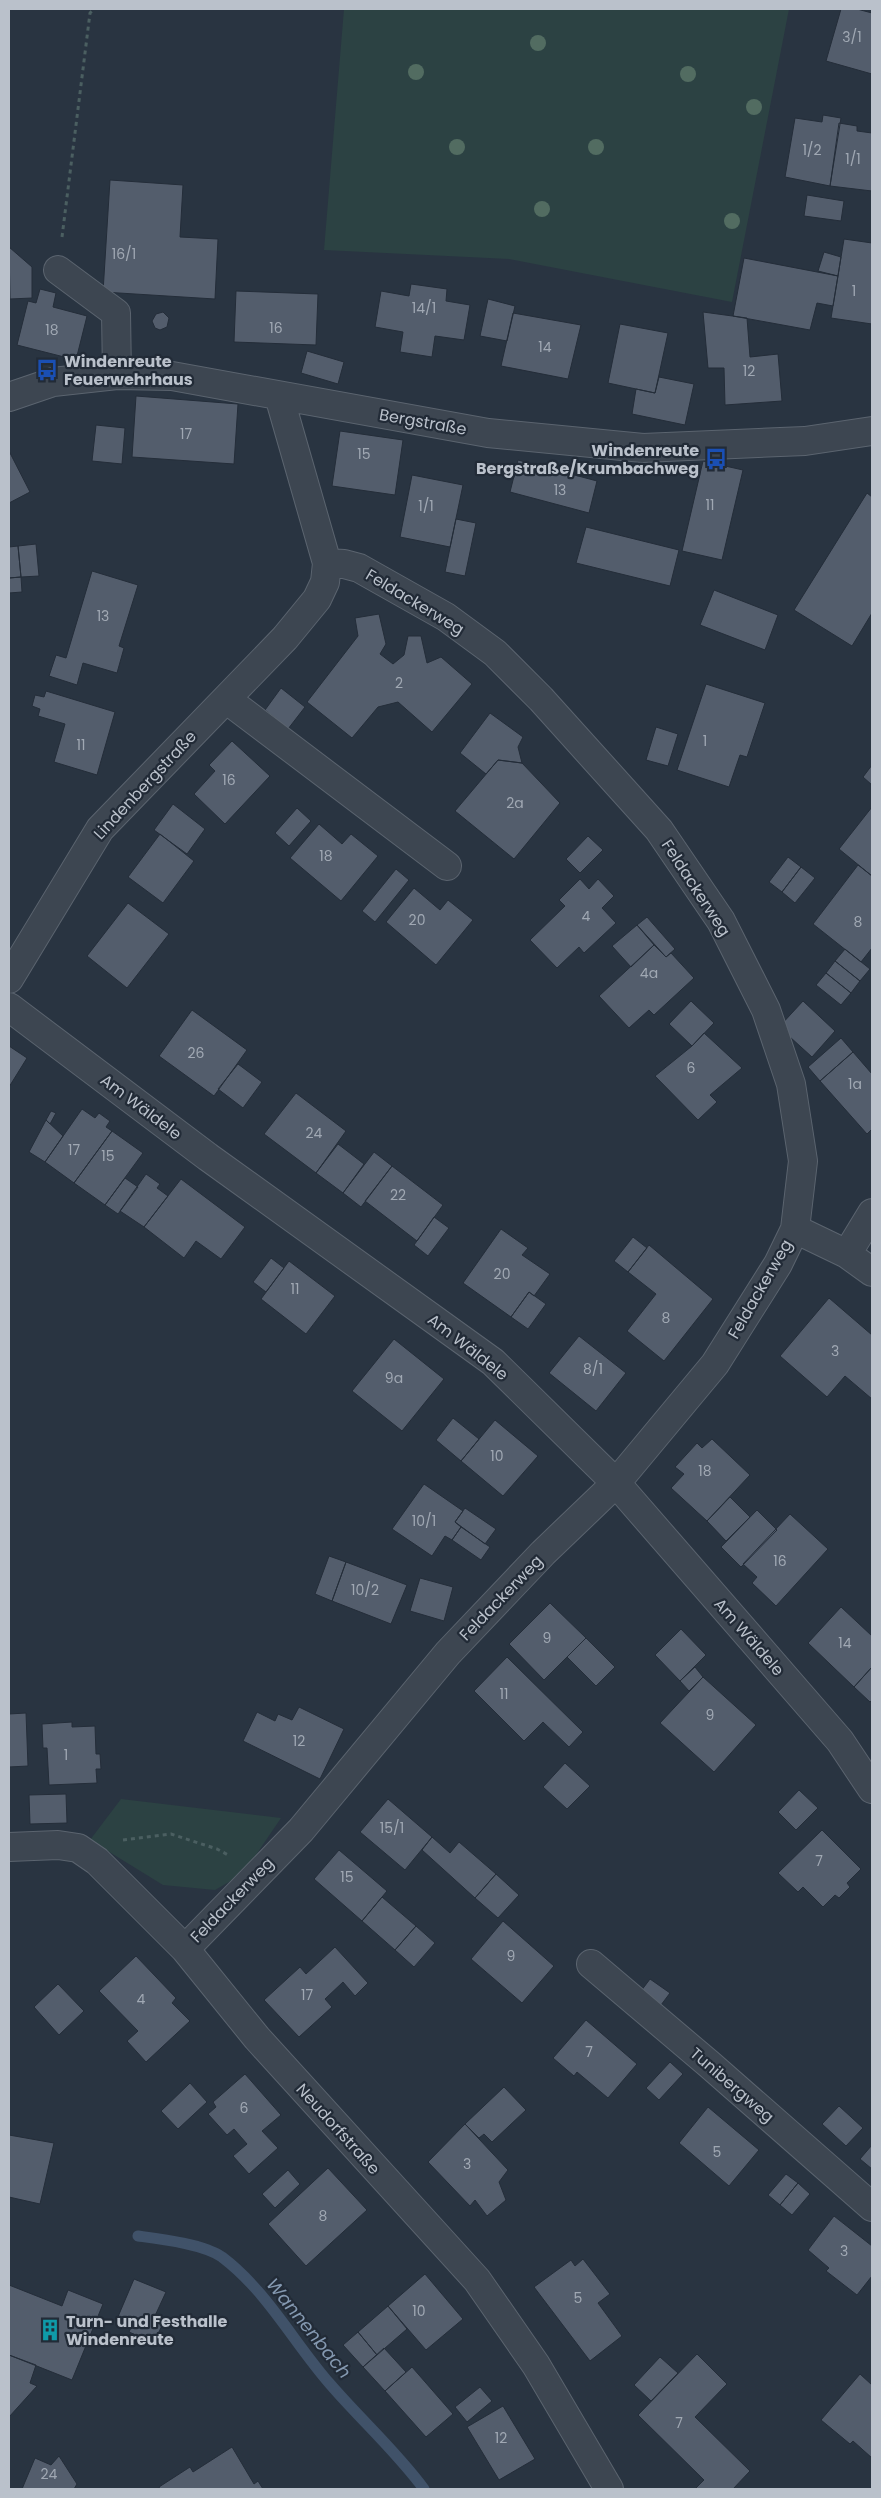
<svg xmlns="http://www.w3.org/2000/svg" width="881" height="2498" font-family="Poppins,sans-serif">
<style>
.green{fill:#2c4243}
.lines{fill:none;stroke-linecap:round;stroke-linejoin:round}
.stream{stroke:#405269;stroke-width:11}
.building{fill:#535d6c;stroke:#242d39}
.minor-casing{stroke:#5b646f;stroke-width:30}
.path{stroke:#4b5f61;stroke-width:3;stroke-dasharray:4 4;stroke-linecap:butt}
.minor{stroke:#3d4651;stroke-width:28}
.tree{fill:#526c61}
.labels{text-anchor:middle;dominant-baseline:central;stroke-width:4.5;stroke-linejoin:round;paint-order:stroke}
.number-label{font-size:14px;fill:#a0a8b3}
.poi-label{font-size:16px;font-weight:bold;fill:#bac1cb;stroke:#222b37;text-anchor:start}
.street-label{font-size:16px;fill:#bac1cb;stroke:#222b37}
.water-label{font-size:18px;font-style:italic;fill:#8498b0;stroke:#222b37}
</style>
<rect width="100%" height="100%" fill="#293441"/>
<path class="green" d="M 344,9 L 789,9 L 732,302 L 509,259 L 324,250 Z
M 121,1799 L 281,1818 L 243,1874 L 215,1890 L 163,1885 L 90,1840 Z"/>
<g class="lines">
<path class="stream" d="M 138,2236 C 160,2239 203,2244 222,2257 C 267,2291 294,2343 330,2384 C 361,2420 396,2451 424,2489"/>
</g>
<path class="building" d="M 841,9 L 857,9 L 872,13 L 872,74 L 826,61 Z
M 823,115 L 841,118 L 830,186 L 785,177 L 795,118 L 822,122 Z
M 839,123 L 857,126 L 857,131 L 872,133 L 872,191 L 830,186 Z
M 110,180 L 183,185 L 180,237 L 218,239 L 215,299 L 103,292 Z
M 807,195 L 844,201 L 841,221 L 804,216 Z
M 844,239 L 872,243 L 872,324 L 831,318 Z
M 9,247 L 32,267 L 32,298 L 10,299 Z
M 824,252 L 841,257 L 838,276 L 818,271 Z
M 744,258 L 838,276 L 833,306 L 817,303 L 810,330 L 733,316 Z
M 411,284 L 447,289 L 446,301 L 470,305 L 464,340 L 435,336 L 432,357 L 400,352 L 403,332 L 375,327 L 381,291 L 409,296 Z
M 40,289 L 56,293 L 53,307 L 87,316 L 76,360 L 17,345 L 28,301 L 36,303 Z
M 236,291 L 318,294 L 316,345 L 234,342 Z
M 488,299 L 515,306 L 507,341 L 480,336 Z
M 163,312 L 169,318 L 167,327 L 160,330 L 155,328 L 152,321 L 156,314 Z
M 703,312 L 747,318 L 750,357 L 778,354 L 782,401 L 725,405 L 724,368 L 708,368 Z
M 513,313 L 581,325 L 568,379 L 501,366 Z
M 620,324 L 668,333 L 655,393 L 608,383 Z
M 307,351 L 344,362 L 338,384 L 301,373 Z
M 659,377 L 694,384 L 685,425 L 632,414 L 636,389 L 655,393 Z
M 136,396 L 238,404 L 234,464 L 132,457 Z
M 96,425 L 125,428 L 122,464 L 92,461 Z
M 340,431 L 403,440 L 395,495 L 332,486 Z
M 9,451 L 30,492 L 9,503 Z
M 518,460 L 597,481 L 589,513 L 510,492 Z
M 703,461 L 743,470 L 722,560 L 682,551 Z
M 412,475 L 463,485 L 450,547 L 400,537 Z
M 867,493 L 872,497 L 872,613 L 852,646 L 794,610 Z
M 456,519 L 476,523 L 465,576 L 445,572 Z
M 586,527 L 679,550 L 670,586 L 576,563 Z
M 36,544 L 39,576 L 21,577 L 18,546 Z
M 18,546 L 21,577 L 9,578 L 9,547 Z
M 92,571 L 138,585 L 119,646 L 124,648 L 117,673 L 83,663 L 77,685 L 49,676 L 56,655 L 66,658 Z
M 21,577 L 22,592 L 9,593 L 9,578 Z
M 714,590 L 778,615 L 765,650 L 700,625 Z
M 379,614 L 386,644 L 380,654 L 393,664 L 404,655 L 408,636 L 421,636 L 427,663 L 441,657 L 472,684 L 432,732 L 398,702 L 378,707 L 352,738 L 307,702 L 358,636 L 355,618 Z
M 706,684 L 765,703 L 747,757 L 740,755 L 729,787 L 677,770 Z
M 281,688 L 305,707 L 288,729 L 265,710 Z
M 46,691 L 115,712 L 97,775 L 54,762 L 65,724 L 38,716 L 40,709 L 32,706 L 35,695 L 44,697 Z
M 490,713 L 523,737 L 518,747 L 522,763 L 498,760 L 486,774 L 460,753 Z
M 656,727 L 678,734 L 668,766 L 646,760 Z
M 232,741 L 270,776 L 225,824 L 194,794 L 215,771 L 209,765 Z
M 498,760 L 522,763 L 560,803 L 514,859 L 455,811 Z
M 872,765 L 872,785 L 863,777 Z
M 173,804 L 205,829 L 187,854 L 154,830 Z
M 872,807 L 872,876 L 839,849 Z
M 297,808 L 311,821 L 289,846 L 275,833 Z
M 319,824 L 342,844 L 351,834 L 378,856 L 341,901 L 290,858 Z
M 160,834 L 194,861 L 163,903 L 128,877 Z
M 588,836 L 603,850 L 580,873 L 566,859 Z
M 788,857 L 801,867 L 782,892 L 769,882 Z
M 858,865 L 872,876 L 872,948 L 861,962 L 813,924 Z
M 801,867 L 815,878 L 795,903 L 782,892 Z
M 396,869 L 409,880 L 375,922 L 362,911 Z
M 580,879 L 589,889 L 598,879 L 614,896 L 602,908 L 616,923 L 584,953 L 579,947 L 557,968 L 530,940 L 565,906 L 559,900 Z
M 414,888 L 440,910 L 448,900 L 473,920 L 436,965 L 386,922 Z
M 128,903 L 169,934 L 127,988 L 87,956 Z
M 647,917 L 675,949 L 666,957 L 637,925 Z
M 637,925 L 654,945 L 631,967 L 612,946 Z
M 654,945 L 666,957 L 671,953 L 694,978 L 654,1015 L 649,1010 L 629,1028 L 599,996 Z
M 845,949 L 870,969 L 860,981 L 835,961 Z
M 835,961 L 860,981 L 851,993 L 826,973 Z
M 826,973 L 851,993 L 841,1005 L 816,985 Z
M 691,1001 L 714,1023 L 692,1046 L 669,1024 Z
M 803,1001 L 835,1031 L 812,1057 L 779,1027 Z
M 192,1010 L 247,1050 L 214,1096 L 159,1056 Z
M 704,1033 L 742,1068 L 710,1095 L 717,1102 L 698,1120 L 655,1076 L 692,1046 Z
M 841,1038 L 853,1052 L 820,1081 L 808,1067 Z
M 9,1046 L 27,1058 L 9,1087 Z
M 853,1052 L 872,1074 L 872,1129 L 867,1134 L 820,1081 Z
M 238,1064 L 262,1082 L 243,1108 L 218,1089 Z
M 296,1093 L 346,1131 L 316,1173 L 264,1134 Z
M 82,1109 L 95,1118 L 99,1113 L 110,1121 L 106,1127 L 112,1131 L 74,1183 L 45,1162 Z
M 51,1111 L 56,1113 L 50,1124 L 46,1120 Z
M 46,1120 L 63,1136 L 45,1162 L 29,1152 Z
M 112,1131 L 143,1153 L 105,1205 L 74,1183 Z
M 338,1144 L 364,1164 L 343,1193 L 316,1173 Z
M 374,1152 L 392,1166 L 361,1207 L 343,1193 Z
M 392,1166 L 443,1205 L 417,1241 L 365,1201 Z
M 146,1174 L 160,1184 L 157,1188 L 168,1196 L 144,1227 L 120,1211 Z
M 125,1178 L 138,1187 L 118,1214 L 105,1205 Z
M 181,1179 L 245,1227 L 221,1259 L 196,1241 L 184,1258 L 144,1227 Z
M 434,1217 L 449,1228 L 428,1256 L 414,1245 Z
M 501,1229 L 528,1248 L 522,1255 L 550,1274 L 534,1296 L 529,1292 L 511,1317 L 463,1283 Z
M 633,1237 L 647,1248 L 628,1272 L 614,1261 Z
M 649,1245 L 713,1299 L 664,1361 L 627,1331 L 656,1294 L 628,1272 Z
M 271,1258 L 284,1268 L 266,1292 L 253,1282 Z
M 289,1261 L 335,1296 L 306,1334 L 261,1299 Z
M 529,1292 L 546,1304 L 528,1329 L 511,1317 Z
M 829,1298 L 872,1335 L 872,1399 L 845,1376 L 827,1397 L 780,1356 Z
M 579,1336 L 626,1373 L 596,1411 L 549,1373 Z
M 394,1339 L 444,1379 L 402,1431 L 352,1391 Z
M 453,1418 L 479,1439 L 461,1461 L 436,1440 Z
M 495,1420 L 538,1456 L 503,1496 L 461,1461 Z
M 712,1439 L 750,1475 L 707,1521 L 671,1488 L 684,1474 L 675,1467 L 697,1443 L 702,1448 Z
M 424,1484 L 463,1511 L 455,1522 L 461,1527 L 452,1540 L 445,1536 L 432,1556 L 392,1529 Z
M 730,1497 L 750,1517 L 726,1541 L 707,1521 Z
M 465,1508 L 496,1529 L 485,1544 L 455,1522 Z
M 757,1510 L 777,1530 L 741,1567 L 721,1547 Z
M 790,1514 L 828,1549 L 776,1606 L 752,1583 L 757,1577 L 743,1564 Z
M 461,1527 L 490,1547 L 481,1560 L 452,1540 Z
M 329,1556 L 346,1562 L 332,1601 L 315,1594 Z
M 346,1562 L 407,1585 L 391,1624 L 332,1601 Z
M 420,1578 L 453,1587 L 444,1621 L 410,1611 Z
M 550,1603 L 586,1638 L 544,1680 L 509,1644 Z
M 841,1607 L 872,1636 L 872,1667 L 854,1687 L 808,1643 Z
M 681,1629 L 706,1655 L 680,1681 L 655,1655 Z
M 586,1638 L 615,1667 L 596,1686 L 567,1657 Z
M 507,1657 L 583,1732 L 569,1747 L 543,1722 L 524,1741 L 474,1691 Z
M 695,1667 L 703,1677 L 689,1691 L 680,1681 Z
M 872,1667 L 872,1700 L 870,1702 L 854,1687 Z
M 703,1677 L 756,1725 L 714,1772 L 660,1723 Z
M 299,1707 L 344,1729 L 320,1779 L 243,1741 L 257,1712 L 275,1721 L 278,1714 L 292,1720 Z
M 26,1713 L 28,1766 L 9,1767 L 9,1714 Z
M 72,1722 L 72,1727 L 95,1726 L 96,1754 L 100,1754 L 101,1769 L 96,1769 L 97,1783 L 49,1785 L 47,1748 L 43,1748 L 42,1724 Z
M 565,1763 L 590,1786 L 567,1809 L 543,1787 Z
M 799,1790 L 818,1808 L 796,1830 L 778,1812 Z
M 66,1794 L 67,1823 L 30,1824 L 29,1795 Z
M 388,1799 L 432,1837 L 405,1870 L 360,1832 Z
M 822,1830 L 861,1869 L 847,1883 L 850,1887 L 839,1898 L 835,1895 L 823,1907 L 803,1887 L 798,1892 L 778,1873 Z
M 432,1837 L 450,1853 L 459,1842 L 496,1874 L 475,1898 L 422,1850 Z
M 339,1850 L 387,1891 L 362,1921 L 314,1879 Z
M 496,1874 L 519,1895 L 498,1918 L 475,1898 Z
M 382,1897 L 416,1926 L 395,1950 L 362,1921 Z
M 503,1921 L 554,1966 L 522,2003 L 471,1959 Z
M 416,1926 L 435,1943 L 414,1967 L 395,1950 Z
M 335,1947 L 368,1983 L 355,1996 L 343,1982 L 325,1999 L 332,2007 L 299,2037 L 264,2000 L 300,1967 L 306,1974 Z
M 136,1956 L 176,1998 L 172,2003 L 190,2021 L 146,2062 L 127,2041 L 138,2031 L 99,1991 Z
M 650,1979 L 670,1993 L 661,2005 L 641,1991 Z
M 58,1984 L 84,2011 L 59,2035 L 34,2007 Z
M 586,2020 L 637,2064 L 608,2098 L 577,2072 L 574,2076 L 553,2058 Z
M 670,2062 L 683,2074 L 659,2100 L 646,2088 Z
M 245,2074 L 281,2115 L 262,2131 L 278,2148 L 249,2174 L 233,2156 L 247,2144 L 234,2129 L 227,2135 L 208,2114 L 216,2107 L 213,2102 Z
M 190,2083 L 207,2102 L 178,2129 L 161,2111 Z
M 504,2087 L 526,2110 L 492,2142 L 484,2134 L 479,2138 L 465,2124 Z
M 839,2106 L 863,2128 L 846,2146 L 822,2124 Z
M 708,2107 L 759,2150 L 729,2186 L 679,2143 Z
M 465,2124 L 508,2170 L 499,2182 L 506,2200 L 487,2216 L 475,2200 L 470,2206 L 428,2162 Z
M 9,2135 L 54,2143 L 40,2204 L 9,2197 Z
M 872,2145 L 872,2169 L 860,2159 Z
M 328,2168 L 367,2210 L 306,2266 L 268,2224 Z
M 288,2170 L 300,2184 L 275,2208 L 262,2194 Z
M 786,2174 L 798,2183 L 780,2205 L 768,2195 Z
M 798,2183 L 810,2194 L 792,2215 L 780,2205 Z
M 834,2216 L 872,2246 L 872,2276 L 857,2295 L 826,2271 L 829,2268 L 808,2250 Z
M 583,2259 L 610,2294 L 598,2303 L 622,2336 L 590,2361 L 534,2287 L 571,2260 L 575,2266 Z
M 425,2274 L 463,2319 L 426,2350 L 388,2306 Z
M 134,2279 L 166,2292 L 154,2318 L 164,2321 L 154,2343 L 129,2332 L 132,2325 L 117,2319 Z
M 9,2285 L 62,2306 L 68,2290 L 103,2304 L 72,2380 L 9,2355 Z
M 388,2306 L 407,2329 L 377,2355 L 358,2332 Z
M 358,2332 L 377,2355 L 363,2367 L 343,2345 Z
M 384,2348 L 406,2372 L 385,2391 L 363,2367 Z
M 697,2354 L 727,2384 L 695,2417 L 750,2471 L 733,2489 L 695,2489 L 704,2480 L 638,2415 Z
M 9,2355 L 36,2365 L 30,2383 L 37,2386 L 9,2417 Z
M 660,2357 L 678,2373 L 651,2401 L 634,2385 Z
M 412,2367 L 453,2414 L 426,2437 L 385,2391 Z
M 860,2374 L 872,2385 L 872,2458 L 853,2441 L 850,2444 L 821,2420 Z
M 480,2387 L 492,2401 L 467,2422 L 455,2407 Z
M 503,2406 L 535,2459 L 499,2480 L 467,2427 Z
M 232,2447 L 254,2484 L 258,2481 L 263,2489 L 160,2489 L 159,2487 L 190,2467 L 193,2472 Z
M 59,2456 L 77,2484 L 74,2489 L 22,2489 L 35,2458 L 51,2465 Z"/>
<g class="lines">
<g class="minor-casing">
<path id="minor" d="M 58,270 L 116,313 L 117,375
M 9,397 L 53,382 L 117,375 L 172,376 L 488,433 L 643,448 L 805,441 L 872,431
M 226,699 L 447,866
M 9,979 L 100,829 L 285,638 L 317,599 L 325,582 L 327,563 L 279,396
M 9,1007 L 208,1157 L 493,1362 L 616,1483 L 840,1741 L 872,1789
M 795,1229 L 847,1254 L 872,1213
M 847,1254 L 872,1272
M 9,1847 L 58,1845 L 78,1848 L 97,1861 L 185,1949 L 257,2038 L 477,2280 L 536,2365 L 609,2489
M 185,1949 L 301,1830 L 448,1653 L 543,1553 L 616,1483 L 715,1364 L 778,1264 L 795,1229 L 803,1161 L 791,1084 L 766,1010 L 721,921 L 659,830 L 541,699 L 495,653 L 446,617 L 359,568 L 344,564 L 327,563
M 591,1964 L 709,2064 L 872,2207"/>
</g>
<path class="path" d="M 62,237 L 90,13 L 94,9
M 123,1840 L 171,1834 L 217,1849 L 230,1856"/>
<use href="#minor" class="minor"/>
</g>
<g class="tree">
<circle cx="538" cy="43" r="8"/>
<circle cx="416" cy="72" r="8"/>
<circle cx="688" cy="74" r="8"/>
<circle cx="754" cy="107" r="8"/>
<circle cx="457" cy="147" r="8"/>
<circle cx="596" cy="147" r="8"/>
<circle cx="542" cy="209" r="8"/>
<circle cx="732" cy="221" r="8"/>
</g>
<defs>
<g id="bus-bare" transform="scale(1.725)"><path d="M-5-6H5V4H4V6H2V4H-2V6H-4V4H-5ZM-3.5-4V0h7V-4ZM-3.5 1.2v1.5H-2V1.2ZM2 1.2v1.5H3.5V1.2Z" fill="#1a4fb4" stroke="#222b37" stroke-width="2.5" paint-order="stroke"/></g>
<g id="building-bare" transform="scale(1.725)"><path d="M-4-6H4V6H1V3H-1V6H-4ZM-2.5-4.3h1.7v1.8h-1.7ZM.8-4.3h1.7v1.8H.8ZM-2.5-1h1.7V.8h-1.7ZM.8-1h1.7V.8H.8Z" fill="#0f9aa8" stroke="#222b37" stroke-width="2.5" paint-order="stroke"/></g>
</defs>
<g fill-rule="evenodd">
<use href="#bus-bare" x="47" y="370"/>
<use href="#bus-bare" x="716" y="459"/>
<use href="#building-bare" x="50" y="2330"/>
</g>
<g class="labels">
<g class="number-label">
<text x="852" y="37">3/1</text>
<text x="812" y="150">1/2</text>
<text x="853" y="159">1/1</text>
<text x="124" y="254">16/1</text>
<text x="854" y="291">1</text>
<text x="424" y="308">14/1</text>
<text x="276" y="328">16</text>
<text x="52" y="330">18</text>
<text x="545" y="347">14</text>
<text x="749" y="371">12</text>
<text x="186" y="434">17</text>
<text x="364" y="454">15</text>
<text x="560" y="490">13</text>
<text x="710" y="505">11</text>
<text x="426" y="506">1/1</text>
<text x="103" y="616">13</text>
<text x="399" y="683">2</text>
<text x="705" y="741">1</text>
<text x="81" y="745">11</text>
<text x="229" y="780">16</text>
<text x="515" y="803">2a</text>
<text x="326" y="856">18</text>
<text x="586" y="916">4</text>
<text x="417" y="920">20</text>
<text x="858" y="922">8</text>
<text x="649" y="973">4a</text>
<text x="196" y="1053">26</text>
<text x="691" y="1068">6</text>
<text x="855" y="1084">1a</text>
<text x="314" y="1133">24</text>
<text x="74" y="1150">17</text>
<text x="108" y="1156">15</text>
<text x="398" y="1195">22</text>
<text x="502" y="1274">20</text>
<text x="295" y="1289">11</text>
<text x="666" y="1318">8</text>
<text x="835" y="1351">3</text>
<text x="593" y="1369">8/1</text>
<text x="394" y="1378">9a</text>
<text x="497" y="1456">10</text>
<text x="705" y="1471">18</text>
<text x="424" y="1521">10/1</text>
<text x="780" y="1561">16</text>
<text x="365" y="1590">10/2</text>
<text x="547" y="1638">9</text>
<text x="845" y="1643">14</text>
<text x="504" y="1694">11</text>
<text x="710" y="1715">9</text>
<text x="299" y="1741">12</text>
<text x="66" y="1755">1</text>
<text x="392" y="1828">15/1</text>
<text x="819" y="1861">7</text>
<text x="347" y="1877">15</text>
<text x="511" y="1956">9</text>
<text x="307" y="1995">17</text>
<text x="141" y="1999">4</text>
<text x="589" y="2052">7</text>
<text x="244" y="2108">6</text>
<text x="717" y="2152">5</text>
<text x="467" y="2164">3</text>
<text x="323" y="2216">8</text>
<text x="844" y="2251">3</text>
<text x="578" y="2298">5</text>
<text x="419" y="2311">10</text>
<text x="679" y="2423">7</text>
<text x="501" y="2438">12</text>
<text x="49" y="2474">24</text>
</g>
<g class="poi-label">
<text x="64" y="361">Windenreute<tspan x="64" dy="18">Feuerwehrhaus</tspan></text>
<text x="699" y="450" text-anchor="end">Windenreute<tspan x="699" dy="18">Bergstraße/Krumbachweg</tspan></text>
<text x="66" y="2321">Turn- und Festhalle<tspan x="66" dy="18">Windenreute</tspan></text>
</g>
<g class="street-label">
<text transform="translate(423 422) rotate(10)">Bergstraße</text>
<text transform="translate(415 602) rotate(31)">Feldackerweg</text>
<text transform="translate(145 785) rotate(-47)">Lindenbergstraße</text>
<text transform="translate(696 888) rotate(57)">Feldackerweg</text>
<text transform="translate(141 1107) rotate(37)">Am Wäldele</text>
<text transform="translate(760 1289) rotate(-60)">Feldackerweg</text>
<text transform="translate(468 1347) rotate(38)">Am Wäldele</text>
<text transform="translate(501 1598) rotate(-46)">Feldackerweg</text>
<text transform="translate(749 1637) rotate(49)">Am Wäldele</text>
<text transform="translate(232 1900) rotate(-46)">Feldackerweg</text>
<text transform="translate(732 2085) rotate(41)">Tunibergweg</text>
<text transform="translate(338 2129) rotate(48)">Neudorfstraße</text>
</g>
<g class="water-label">
<text transform="translate(309 2328) rotate(51)">Wannenbach</text>
</g>
</g>
<rect width="881" height="2498" fill="none" stroke="#bac1cb" stroke-width="20"/>
</svg>
